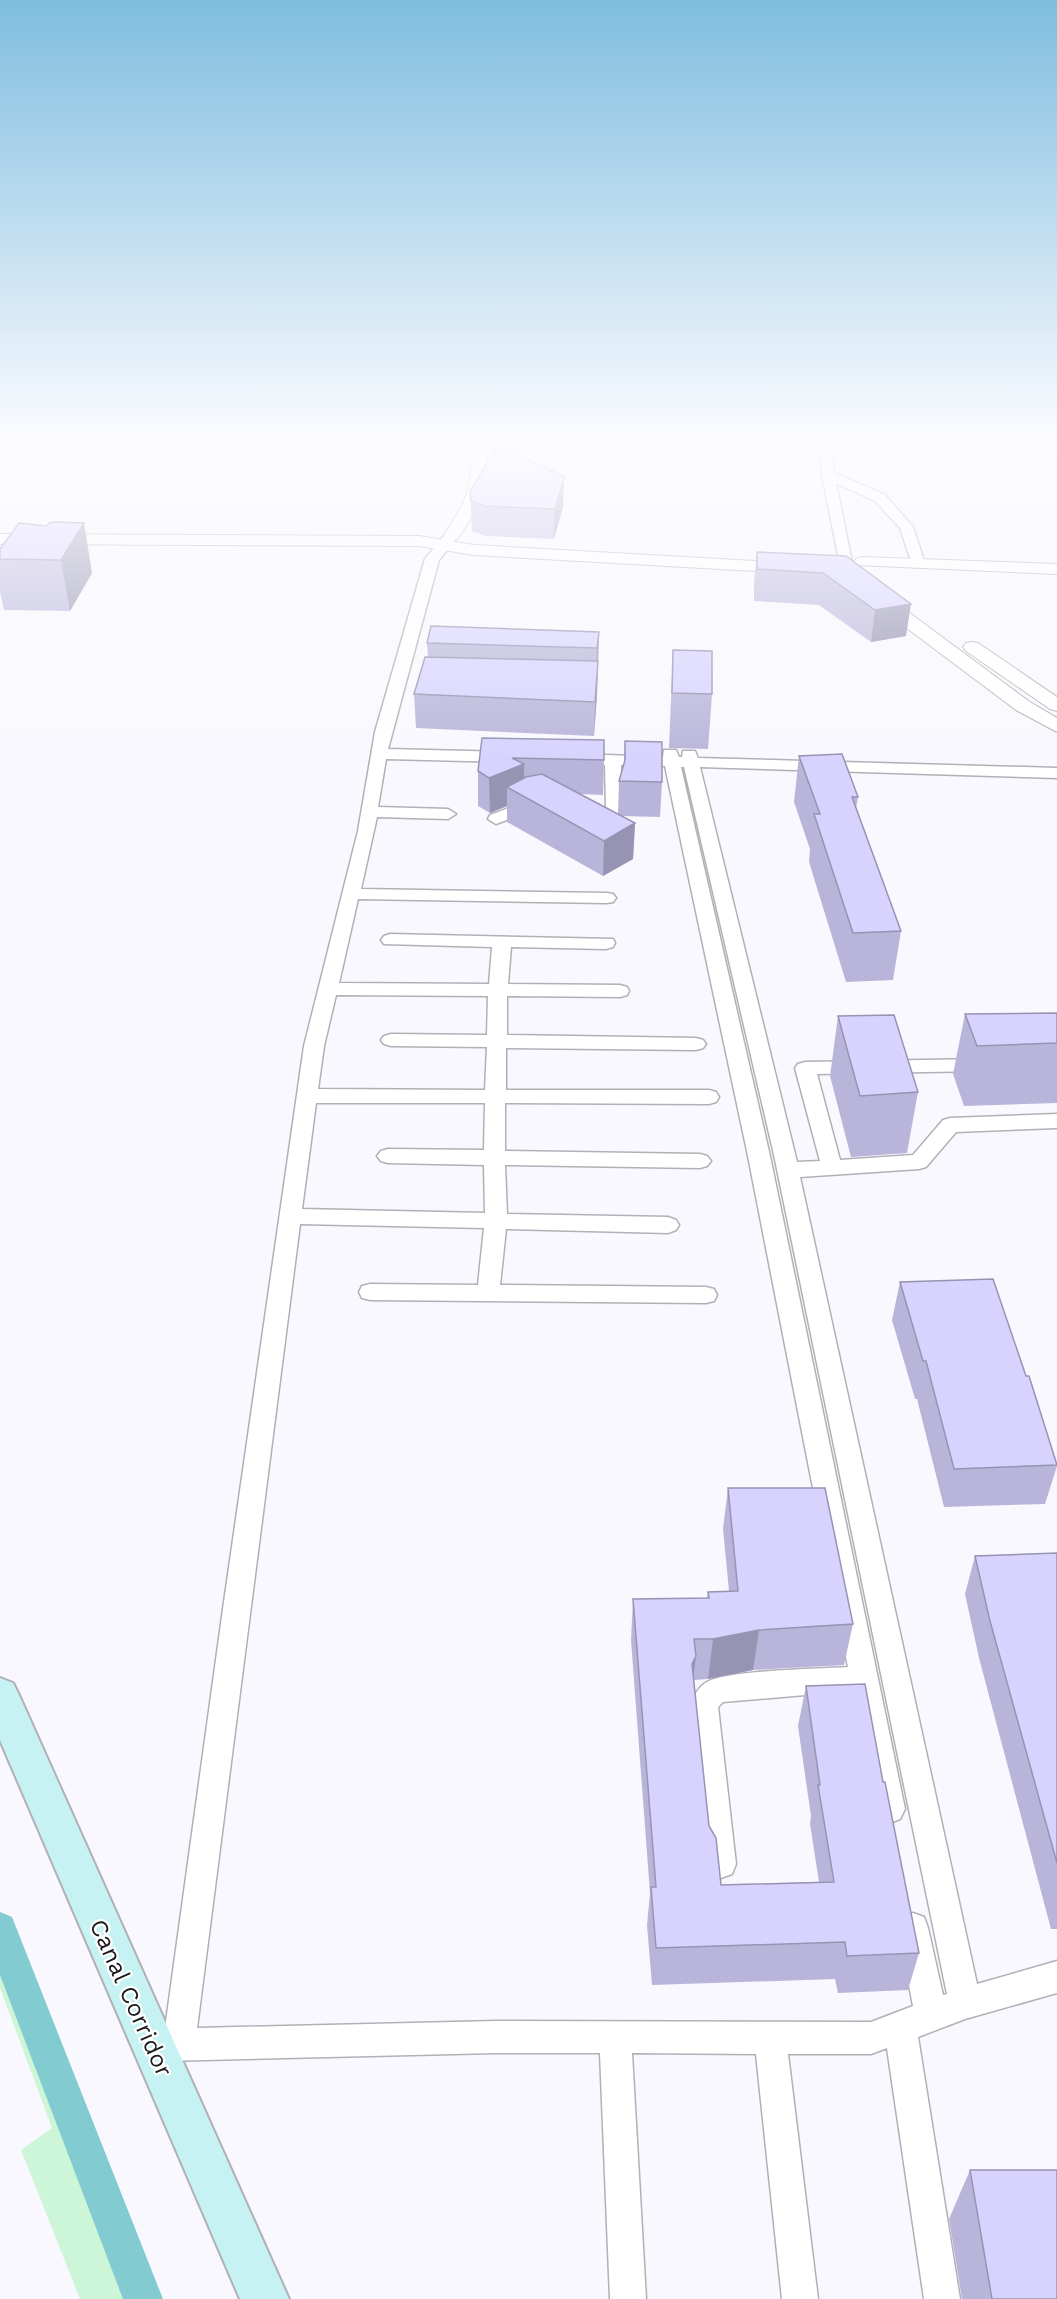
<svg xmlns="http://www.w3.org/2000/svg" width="1057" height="2299" font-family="'Work Sans',sans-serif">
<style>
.green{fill:#cdf6d8}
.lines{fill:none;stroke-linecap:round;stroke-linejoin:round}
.canal{fill:#82cbd1;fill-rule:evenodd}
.minor-casing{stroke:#b1b0b6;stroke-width:3}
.tertiary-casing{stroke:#b1b0b6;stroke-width:2}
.secondary-casing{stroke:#b1b0b6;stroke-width:4}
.minor{fill:#fff;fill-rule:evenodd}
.tertiary{fill:#fff;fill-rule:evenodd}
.secondary{fill:#c7f2f3;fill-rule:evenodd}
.wall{fill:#b9b5da}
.shaded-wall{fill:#9694b2}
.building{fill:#d7d3fe;stroke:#9694b2;stroke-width:1.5}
.labels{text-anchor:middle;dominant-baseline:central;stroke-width:4.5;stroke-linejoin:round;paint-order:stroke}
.near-street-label{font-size:24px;fill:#1b1b1d;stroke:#fff}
</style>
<rect width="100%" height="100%" fill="#f8f8fe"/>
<path class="green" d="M 0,1932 L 156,2299 L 80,2299 L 21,2150 L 52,2128 L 0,1988 Z"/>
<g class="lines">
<path class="canal" d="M 0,1912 L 12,1917 L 163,2299 L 123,2299 L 0,1975 Z"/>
<g class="minor-casing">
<path id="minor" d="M 819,439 L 831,439 L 834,473 L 885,495 L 913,527 L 925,564 L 923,567 L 913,567 L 900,528 L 875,501 L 836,483 L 852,562 L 845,566 L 840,565 L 822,475 Z
M 452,531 L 459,535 L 439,560 L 388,749 L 508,752 L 516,757 L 508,762 L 386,759 L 378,807 L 448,809 L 456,814 L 448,819 L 377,817 L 361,889 L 607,893 L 613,894 L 616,898 L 613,902 L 607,903 L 358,899 L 339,983 L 489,984 L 492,947 L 384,944 L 381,940 L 384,936 L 390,934 L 613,939 L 615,943 L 613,947 L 606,949 L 511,947 L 508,984 L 620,985 L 627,987 L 629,991 L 627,995 L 620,997 L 507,996 L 507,1035 L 696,1038 L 703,1040 L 706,1044 L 703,1048 L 696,1050 L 506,1048 L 506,1090 L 709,1090 L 716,1092 L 719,1097 L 716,1102 L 709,1104 L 505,1103 L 505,1151 L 700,1154 L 707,1156 L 711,1161 L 707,1166 L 700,1168 L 505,1165 L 507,1214 L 668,1217 L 676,1220 L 679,1225 L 676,1230 L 668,1233 L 506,1229 L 500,1285 L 706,1287 L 714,1289 L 717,1295 L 714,1301 L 706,1303 L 370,1300 L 362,1298 L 359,1292 L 362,1286 L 370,1284 L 478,1285 L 484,1228 L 300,1224 L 197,2028 L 496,2021 L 871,2022 L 913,2006 L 898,1928 L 902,1917 L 913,1913 L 924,1917 L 928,1928 L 943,1995 L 947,1994 L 774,1155 L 684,767 L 681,767 L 770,1156 L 905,1809 L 900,1819 L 890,1823 L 880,1819 L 875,1809 L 852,1691 L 723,1702 L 718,1707 L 736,1864 L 732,1874 L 721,1878 L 710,1874 L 706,1864 L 690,1704 C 694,1696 699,1686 707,1682 C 728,1670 819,1669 848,1667 L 748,1156 L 665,766 L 621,765 L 622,808 C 612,824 598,827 580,823 L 578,819 L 586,814 L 597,815 L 606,808 L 605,765 L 578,764 L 570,759 L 578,754 L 663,757 L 664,750 L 676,750 L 679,757 L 682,757 L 683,751 L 695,751 L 698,758 L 1057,768 L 1057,778 L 700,767 L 797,1162 L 820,1161 L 795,1068 L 798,1064 L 805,1062 L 982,1059 L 989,1061 L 992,1065 L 989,1069 L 982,1071 L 817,1074 L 840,1160 L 913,1155 L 943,1120 L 950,1118 L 1057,1114 L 1057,1128 L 956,1132 L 926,1167 L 919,1169 L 800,1177 L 977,1984 L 1057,1961 L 1057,1993 L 965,2019 L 918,2037 L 960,2299 L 924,2299 L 887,2048 L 871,2054 L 788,2054 L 818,2299 L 782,2299 L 756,2054 L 632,2053 L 646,2299 L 610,2299 L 600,2053 L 496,2053 L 164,2061 L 153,2056 L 148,2045 L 153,2034 L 165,2029 L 223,1609 L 304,1046 L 358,831 L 375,732 L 425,559 L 447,532 ZM 336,995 L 488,996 L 487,1035 L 391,1034 L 384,1036 L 381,1040 L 384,1044 L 391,1046 L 487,1047 L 485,1090 L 318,1089 L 324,1046 ZM 316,1103 L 485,1103 L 484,1150 L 388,1149 L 381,1151 L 377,1156 L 381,1161 L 388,1163 L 484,1165 L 485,1213 L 302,1209 Z
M 533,799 L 539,800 L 541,804 L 539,808 L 496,824 L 488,819 L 490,815 Z"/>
</g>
<g class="tertiary-casing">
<path id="tertiary" d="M 470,439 L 484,439 L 488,476 L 479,505 L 458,538 L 452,540 L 444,535 C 470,495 473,487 470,439 Z
M 0,534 L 419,536 L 474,545 L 789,563 L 797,568 L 789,573 L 474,555 L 419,546 L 0,544 Z
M 862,557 L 1057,564 L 1057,574 L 856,565 L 854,562 L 856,559 Z
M 882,596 L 888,597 L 1030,702 L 1057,718 L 1057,732 L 1016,710 L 876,605 L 873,601 L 876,597 Z
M 972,642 L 978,643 L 1057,697 L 1057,711 L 1050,709 L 966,651 L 963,647 L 966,643 Z"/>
</g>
<g class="secondary-casing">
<path id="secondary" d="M 0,1678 L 13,1683 L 19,1695 L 289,2299 L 240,2299 L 0,1740 Z"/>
</g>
<use href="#minor" class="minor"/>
<use href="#tertiary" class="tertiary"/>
<use href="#secondary" class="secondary"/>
</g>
<path class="wall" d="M 564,477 L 563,507 L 554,539 L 486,536 L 472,531 L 470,491 Z
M 19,523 L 92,573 L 70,611 L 4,610 L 0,592 L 0,549 Z
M 757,552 L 846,556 L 906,636 L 871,642 L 819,605 L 754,601 L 754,584 Z
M 599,632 L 597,694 L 594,736 L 416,728 L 414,694 L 428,657 L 427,643 Z
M 673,650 L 712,694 L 708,749 L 669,748 Z
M 482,738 L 604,760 L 603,795 L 581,794 L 618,814 L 619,781 L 624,762 L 625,741 L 662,782 L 660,817 L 621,816 L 635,823 L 633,859 L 603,876 L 507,822 L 507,806 L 490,813 L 478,806 L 478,771 Z
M 799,756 L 858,797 L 856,808 L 901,931 L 893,980 L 846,982 L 809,862 L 810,849 L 794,802 Z
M 1057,1013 L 1057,1103 L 964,1106 L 953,1074 L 965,1014 Z
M 838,1016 L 918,1092 L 907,1153 L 851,1157 L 830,1076 Z
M 900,1282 L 1057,1466 L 1045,1504 L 944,1507 L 917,1399 L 915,1399 L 892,1320 Z
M 728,1488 L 853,1624 L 844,1665 L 753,1670 L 708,1679 L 694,1680 L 709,1826 L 721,1885 L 819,1882 L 810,1824 L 811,1816 L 798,1726 L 806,1686 L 883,1782 L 919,1953 L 908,1990 L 838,1993 L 835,1979 L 652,1985 L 647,1925 L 650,1893 L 631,1640 L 633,1599 L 707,1598 L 708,1592 L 729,1591 L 723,1529 Z
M 1057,1553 L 1057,1929 L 1051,1929 L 979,1658 L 965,1594 L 975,1556 Z
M 970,2170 L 1057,2299 L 962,2299 L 949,2219 Z"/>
<path class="shaded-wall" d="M 564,477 L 563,507 L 554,539 L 555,509 Z
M 84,523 L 92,573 L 70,611 L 61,560 Z
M 911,604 L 906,636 L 871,642 L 875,610 Z
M 599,632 L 597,694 L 594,736 L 597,648 Z
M 524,764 L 524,796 L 507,787 L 507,806 L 490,813 L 489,778 Z
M 635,823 L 633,859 L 603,876 L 604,841 Z
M 759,1630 L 753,1670 L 708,1679 L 713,1639 Z
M 696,1656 L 691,1696 L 692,1664 Z"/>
<path class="building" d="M 499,444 L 564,477 L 555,509 L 485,506 L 471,501 L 470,491 Z
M 56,522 L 84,523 L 61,560 L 0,559 L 0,549 L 19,523 L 47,526 L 49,523 Z
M 757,552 L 846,556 L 911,604 L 875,610 L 823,573 L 757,569 Z
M 431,626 L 599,632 L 597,648 L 427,643 Z
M 673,650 L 712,651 L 712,694 L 672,693 Z
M 425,657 L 598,661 L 595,702 L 414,694 Z
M 482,738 L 604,740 L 604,760 L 512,758 L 524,764 L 489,778 L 478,771 Z
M 625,741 L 662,742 L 662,782 L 619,781 L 625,760 Z
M 842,754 L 858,797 L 852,797 L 901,931 L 853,933 L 814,814 L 820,814 L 799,756 Z
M 542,774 L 635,823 L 604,841 L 507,787 L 526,777 Z
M 1057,1013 L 1057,1043 L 977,1046 L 965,1014 Z
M 894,1015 L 918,1092 L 860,1096 L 838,1016 Z
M 993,1279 L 1026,1376 L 1029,1376 L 1057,1465 L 954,1469 L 926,1361 L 923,1361 L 900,1282 Z
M 728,1488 L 825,1488 L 853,1624 L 759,1630 L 713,1639 L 694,1639 L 696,1656 L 692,1664 L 709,1826 L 716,1838 L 721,1885 L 834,1882 L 818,1785 L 820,1785 L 806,1686 L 865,1684 L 883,1782 L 885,1782 L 919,1953 L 847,1956 L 845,1942 L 656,1948 L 651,1887 L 656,1887 L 633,1599 L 709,1598 L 708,1592 L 738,1591 Z
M 1057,1553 L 1057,1863 L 990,1621 L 975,1556 Z
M 970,2170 L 1057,2170 L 1057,2299 L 992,2299 Z"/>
<linearGradient id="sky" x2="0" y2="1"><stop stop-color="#7fbddf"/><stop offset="0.58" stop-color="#fcfcff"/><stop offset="1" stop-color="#fcfcff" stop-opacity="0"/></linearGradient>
<rect width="1057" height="761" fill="url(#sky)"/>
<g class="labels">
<g class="near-street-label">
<text transform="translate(131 1998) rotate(66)">Canal Corridor</text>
</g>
</g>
</svg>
